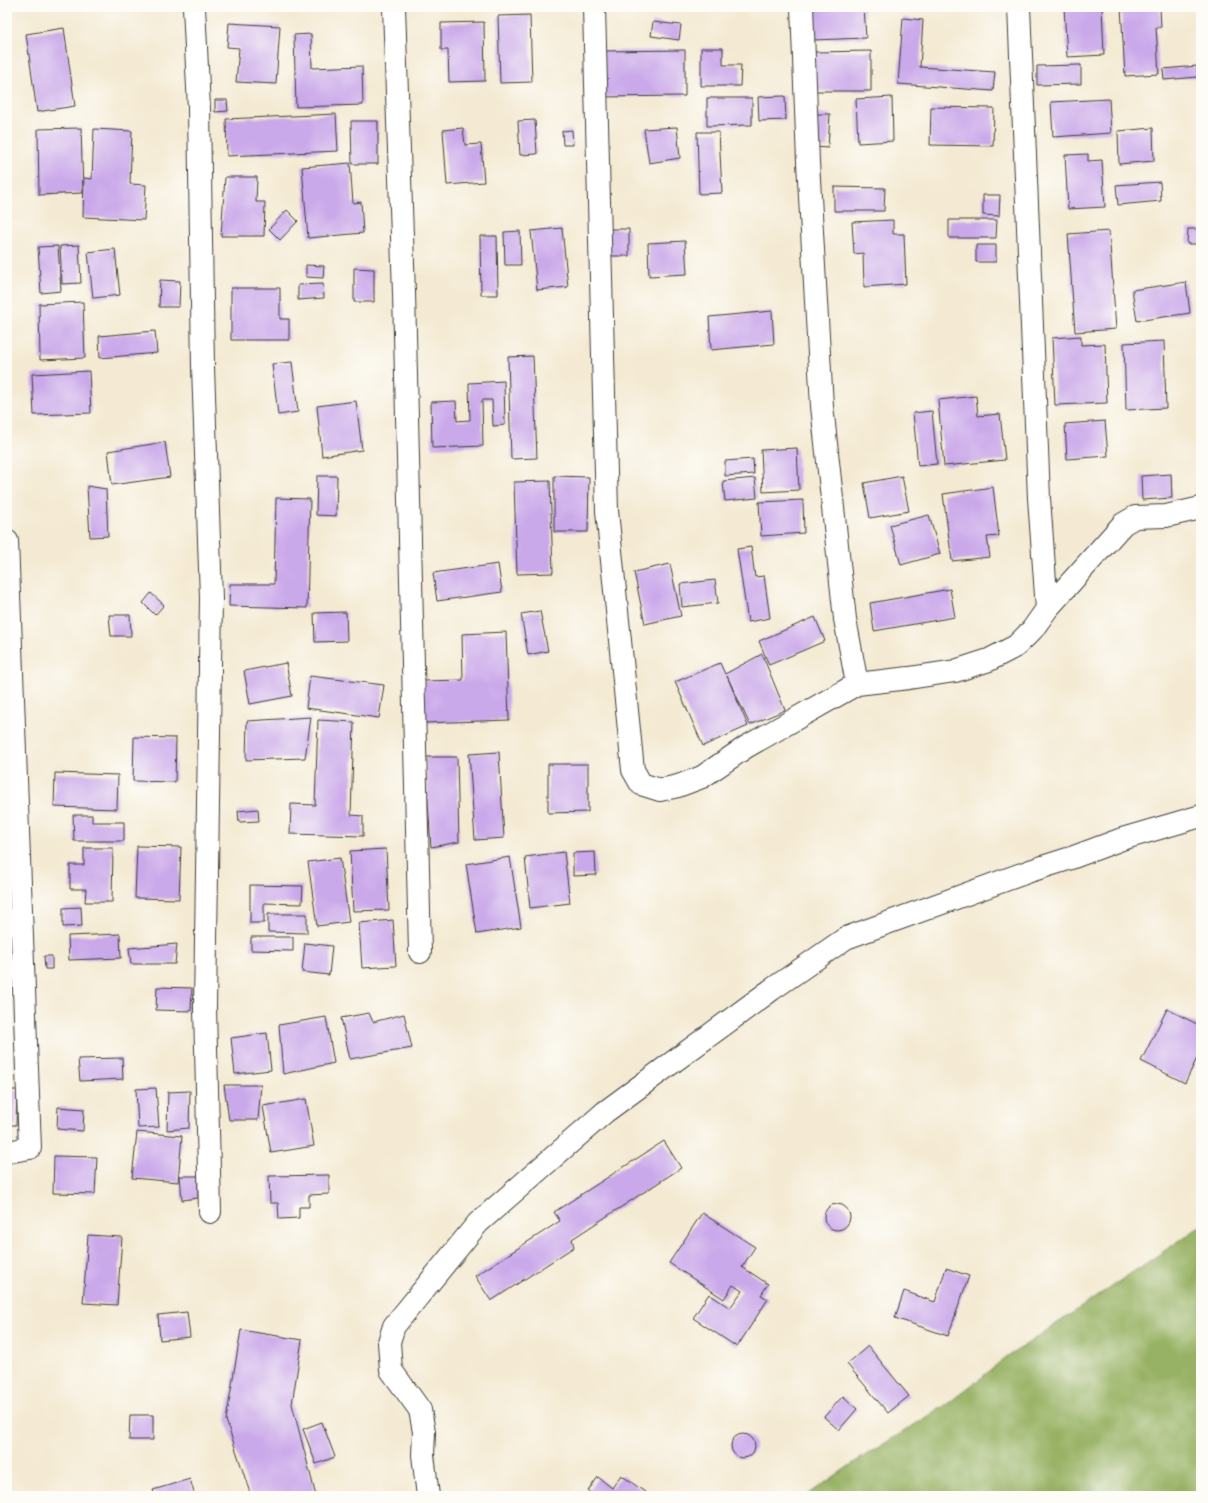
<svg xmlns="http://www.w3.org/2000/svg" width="1208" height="1503" font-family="Pangolin,sans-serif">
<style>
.forest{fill:#98b265;stroke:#5a6740}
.building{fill:#caa9ea}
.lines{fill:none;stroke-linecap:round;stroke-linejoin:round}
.street-casing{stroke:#3c3b37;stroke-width:24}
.street{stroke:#fff;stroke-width:22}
</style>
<rect width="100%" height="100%" fill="#fdfcf7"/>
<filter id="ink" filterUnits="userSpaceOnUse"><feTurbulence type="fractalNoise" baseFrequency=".025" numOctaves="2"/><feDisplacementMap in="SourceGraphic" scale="8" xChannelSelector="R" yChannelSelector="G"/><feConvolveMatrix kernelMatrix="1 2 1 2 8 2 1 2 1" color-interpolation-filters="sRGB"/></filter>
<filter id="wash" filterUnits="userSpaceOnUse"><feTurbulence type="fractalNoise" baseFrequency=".012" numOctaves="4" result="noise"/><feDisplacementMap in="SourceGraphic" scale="16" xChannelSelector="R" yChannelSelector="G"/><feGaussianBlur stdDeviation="0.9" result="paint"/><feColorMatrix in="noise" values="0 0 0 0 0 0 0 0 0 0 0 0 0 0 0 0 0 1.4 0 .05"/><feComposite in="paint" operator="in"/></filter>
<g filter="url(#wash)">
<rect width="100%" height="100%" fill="#f4ead3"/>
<path class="forest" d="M 1201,1226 L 1201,1496 L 806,1496 L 855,1462 L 946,1405 L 1009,1356 Z"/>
<g id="blocks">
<path class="building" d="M 811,7 L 864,7 L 866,38 L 813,40 Z
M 1064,7 L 1102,7 L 1104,55 L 1067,57 Z
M 1121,7 L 1160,7 L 1161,27 L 1156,27 L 1159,74 L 1125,76 Z
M 530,15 L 532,82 L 500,83 L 498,16 Z
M 903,18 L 923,20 L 920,67 L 995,72 L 993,91 L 898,84 Z
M 484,22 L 485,81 L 449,82 L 448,50 L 441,50 L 441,23 Z
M 653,22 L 681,25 L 679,40 L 651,36 Z
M 229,23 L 280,26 L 276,84 L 236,82 L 239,48 L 227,47 Z
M 64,28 L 75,106 L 37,112 L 26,34 Z
M 311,34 L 312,68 L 362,66 L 363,105 L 296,107 L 294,35 Z
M 701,48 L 723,48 L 723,65 L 741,65 L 740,86 L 701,86 Z
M 685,50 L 685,96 L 601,97 L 601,51 Z
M 871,51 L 871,91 L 814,91 L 814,52 Z
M 1081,65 L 1081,84 L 1037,85 L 1037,66 Z
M 1197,66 L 1198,77 L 1164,80 L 1163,69 Z
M 785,96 L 786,120 L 759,121 L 758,97 Z
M 892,97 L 893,141 L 858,143 L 856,99 Z
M 707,98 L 752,98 L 752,125 L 707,126 Z
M 1109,99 L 1111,133 L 1053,137 L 1051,102 Z
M 215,100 L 227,100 L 228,111 L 215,112 Z
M 931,107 L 994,108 L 993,146 L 930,145 Z
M 336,114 L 338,151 L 227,156 L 226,119 Z
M 816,114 L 830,114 L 828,148 L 814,147 Z
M 535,120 L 537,154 L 520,155 L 518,121 Z
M 351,121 L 378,121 L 378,164 L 352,164 Z
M 677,127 L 680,158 L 649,163 L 644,129 Z
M 81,128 L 83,193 L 39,195 L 38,129 Z
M 463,128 L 465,145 L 481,144 L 484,182 L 447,185 L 443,130 Z
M 1153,128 L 1154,161 L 1119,164 L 1118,131 Z
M 94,129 L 132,131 L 130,184 L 146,185 L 144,220 L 83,217 L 84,178 L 92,179 Z
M 572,130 L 573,145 L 563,145 L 562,131 Z
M 697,132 L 719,132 L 722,193 L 699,194 Z
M 1088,154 L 1088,161 L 1102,160 L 1105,207 L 1068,209 L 1065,155 Z
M 350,163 L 353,203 L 361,202 L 363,233 L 308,238 L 302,167 Z
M 225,177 L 257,177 L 256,202 L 265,202 L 264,236 L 221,236 Z
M 1160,182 L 1161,201 L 1118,205 L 1116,185 Z
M 834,187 L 885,188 L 884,211 L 834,211 Z
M 983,195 L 1000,195 L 999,216 L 983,215 Z
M 287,210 L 298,221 L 280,240 L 269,229 Z
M 893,220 L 893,234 L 904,234 L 906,284 L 864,287 L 863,253 L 854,254 L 852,222 Z
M 949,220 L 997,220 L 996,238 L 949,238 Z
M 562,228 L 568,287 L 537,290 L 531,231 Z
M 607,229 L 629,229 L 629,256 L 606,256 Z
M 1188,229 L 1201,229 L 1201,244 L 1187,244 Z
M 520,231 L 521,265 L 505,265 L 504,232 Z
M 1109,231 L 1116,329 L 1075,332 L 1068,234 Z
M 480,236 L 497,236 L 498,295 L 481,295 Z
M 685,241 L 687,274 L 649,276 L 648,243 Z
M 79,245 L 81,283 L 62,284 L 60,246 Z
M 976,245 L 996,245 L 996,262 L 976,262 Z
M 58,246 L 61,291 L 41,293 L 38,247 Z
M 115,249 L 120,295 L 93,298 L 88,252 Z
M 306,265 L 324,266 L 323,278 L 306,277 Z
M 354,268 L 374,269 L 374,302 L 354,302 Z
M 160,280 L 180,281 L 179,307 L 159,307 Z
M 1186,282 L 1190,313 L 1137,321 L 1132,290 Z
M 323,284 L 324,298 L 298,300 L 298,285 Z
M 231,288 L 280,288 L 280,319 L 289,319 L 289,340 L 231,340 Z
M 83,302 L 85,358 L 40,360 L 39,304 Z
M 772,311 L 774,344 L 711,350 L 709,317 Z
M 155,331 L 157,353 L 100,358 L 99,336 Z
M 1081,336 L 1081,345 L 1105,344 L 1107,403 L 1055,405 L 1052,338 Z
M 1164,341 L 1166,408 L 1126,410 L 1124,343 Z
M 533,356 L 537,458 L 511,459 L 508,357 Z
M 292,362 L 298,412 L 278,415 L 272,364 Z
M 89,371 L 91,413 L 34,415 L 32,374 Z
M 504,381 L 505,425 L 493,426 L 492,400 L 482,400 L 483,446 L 432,448 L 431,402 L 456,401 L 457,421 L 470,420 L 469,383 Z
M 976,396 L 978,416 L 1000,414 L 1005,460 L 944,466 L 938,400 Z
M 356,401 L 362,450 L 322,456 L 317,406 Z
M 932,411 L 937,464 L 918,466 L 913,413 Z
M 1105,421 L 1108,456 L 1067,459 L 1065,424 Z
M 165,442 L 170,477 L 112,485 L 108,451 Z
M 797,448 L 799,490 L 763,492 L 761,450 Z
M 753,459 L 754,474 L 725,476 L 725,461 Z
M 1171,474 L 1172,498 L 1142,500 L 1141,476 Z
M 317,476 L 337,476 L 336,516 L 316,515 Z
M 554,476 L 589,477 L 588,532 L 554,532 Z
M 902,476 L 909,511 L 870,518 L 864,483 Z
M 755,478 L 757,498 L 725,501 L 723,481 Z
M 550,481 L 553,573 L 517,574 L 514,482 Z
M 87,486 L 106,489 L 108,536 L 90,537 Z
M 993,487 L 999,536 L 987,537 L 990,557 L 952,561 L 943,494 Z
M 276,498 L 310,499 L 307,608 L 229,606 L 230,584 L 274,584 Z
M 803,500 L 804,533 L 761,536 L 759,502 Z
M 929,515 L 940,554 L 901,565 L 890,525 Z
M 751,547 L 755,577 L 764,576 L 770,618 L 748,622 L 737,549 Z
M 498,564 L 502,592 L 437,601 L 433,573 Z
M 670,564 L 681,616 L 645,624 L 634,572 Z
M 715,580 L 718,603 L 682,607 L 680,584 Z
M 950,589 L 955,617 L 874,631 L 870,603 Z
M 151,593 L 164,605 L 155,615 L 143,603 Z
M 540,611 L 548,651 L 528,655 L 521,614 Z
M 346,612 L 347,641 L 315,642 L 314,613 Z
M 109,615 L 130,615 L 131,636 L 111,636 Z
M 815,617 L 825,641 L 769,665 L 759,641 Z
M 506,632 L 509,720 L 424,723 L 423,681 L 463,680 L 462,634 Z
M 762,654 L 785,710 L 750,725 L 727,676 L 748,726 L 703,746 L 675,682 L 720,663 L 725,674 Z
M 286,663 L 292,696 L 250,704 L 244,671 Z
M 310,676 L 384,685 L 379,718 L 306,708 Z
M 311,717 L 305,758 L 246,760 L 247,721 Z
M 318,720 L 354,722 L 351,815 L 363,816 L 363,836 L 290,834 L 291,804 L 315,805 Z
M 134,737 L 176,738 L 175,782 L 133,781 Z
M 499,752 L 504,838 L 475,840 L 469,754 Z
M 425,757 L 457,757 L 459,842 L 431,847 Z
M 548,764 L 588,764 L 588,812 L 548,813 Z
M 55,773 L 118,775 L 117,809 L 54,807 Z
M 258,809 L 259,821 L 239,822 L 238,811 Z
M 73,815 L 92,815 L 92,822 L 124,822 L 124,841 L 74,841 Z
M 137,846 L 181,847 L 179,899 L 135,898 Z
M 84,848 L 113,848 L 112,902 L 85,902 L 86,889 L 70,889 L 70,865 L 84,865 Z
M 386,849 L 389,910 L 353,911 L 350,851 Z
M 564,852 L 570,903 L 530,908 L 525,857 Z
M 595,852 L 596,875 L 573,876 L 573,853 Z
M 510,857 L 521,927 L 477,934 L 466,864 Z
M 340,858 L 349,922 L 317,926 L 308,862 Z
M 250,885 L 303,886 L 302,904 L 264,903 L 264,923 L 250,923 Z
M 81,907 L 82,926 L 63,927 L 63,908 Z
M 268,914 L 307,914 L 307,933 L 268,932 Z
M 393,920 L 396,966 L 362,968 L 359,923 Z
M 120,934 L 121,958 L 69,960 L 68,936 Z
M 251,937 L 293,937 L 293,951 L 251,950 Z
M 305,943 L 332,946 L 329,975 L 302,972 Z
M 177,944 L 175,964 L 131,964 L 129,948 Z
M 44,956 L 52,956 L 52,969 L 45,969 Z
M 157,987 L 192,988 L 191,1011 L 156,1010 Z
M 1167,1009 L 1201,1026 L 1201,1050 L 1185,1083 L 1141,1061 Z
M 369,1013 L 373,1022 L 404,1014 L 412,1048 L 350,1059 L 341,1018 Z
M 326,1017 L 334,1063 L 283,1074 L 279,1025 Z
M 267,1033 L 271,1070 L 235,1074 L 231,1038 Z
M 122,1058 L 123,1079 L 80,1081 L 78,1059 Z
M 224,1085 L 261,1085 L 258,1120 L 229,1120 Z
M 156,1088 L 159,1127 L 138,1128 L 136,1089 Z
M 7,1090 L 17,1090 L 16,1125 L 7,1125 Z
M 190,1091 L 189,1128 L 167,1130 L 168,1092 Z
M 306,1099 L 314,1146 L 271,1153 L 263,1106 Z
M 58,1107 L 84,1109 L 83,1131 L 57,1129 Z
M 137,1132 L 182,1136 L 178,1182 L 132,1178 Z
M 664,1141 L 681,1168 L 572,1239 L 574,1247 L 491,1301 L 475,1276 L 560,1221 L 554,1212 Z
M 54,1156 L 97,1157 L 95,1194 L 53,1193 Z
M 329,1175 L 329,1194 L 309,1195 L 309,1207 L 299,1207 L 299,1218 L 279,1219 L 278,1203 L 270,1203 L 269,1176 Z
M 180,1176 L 198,1176 L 198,1198 L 182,1200 Z
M824 1217a13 13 0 1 1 26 0a13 13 0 1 1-26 0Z
M 702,1213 L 755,1247 L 742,1267 L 768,1284 L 761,1295 L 768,1299 L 737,1347 L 693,1318 L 709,1294 L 730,1308 L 742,1291 L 733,1285 L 724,1299 L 669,1263 Z
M 88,1235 L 122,1237 L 117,1305 L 83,1303 Z
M 946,1268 L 969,1276 L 948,1336 L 895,1318 L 904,1291 L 935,1302 Z
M 187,1312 L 190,1337 L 160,1340 L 158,1315 Z
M 241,1330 L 302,1340 L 292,1404 L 316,1496 L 251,1496 L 226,1420 Z
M 868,1346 L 909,1396 L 888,1413 L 847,1364 Z
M 843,1396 L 857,1409 L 839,1430 L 824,1417 Z
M 130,1415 L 153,1415 L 153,1440 L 129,1440 Z
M 322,1422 L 335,1457 L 316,1464 L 303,1429 Z
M731 1446a12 12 0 1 1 24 0a12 12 0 1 1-24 0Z
M 621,1475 L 645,1492 L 643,1496 L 594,1496 L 588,1491 L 598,1477 L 612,1488 Z
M 190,1479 L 195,1496 L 155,1496 L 153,1490 Z"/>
</g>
</g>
<g filter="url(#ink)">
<use href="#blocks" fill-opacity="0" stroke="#3c3b37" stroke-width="1"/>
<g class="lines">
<g class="street-casing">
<path id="street" d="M 194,7 L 199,108 L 203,367 L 211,598 L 205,1008 L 210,1212
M 394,7 L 404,293 L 420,952
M 594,7 L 607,511 L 633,770 L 641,784 L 660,790 L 678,786 L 702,777 L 746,747 L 857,684 L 909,678 L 955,671 L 989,660 L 1016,646 L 1032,630 L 1047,609 L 1123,524 L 1135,517 L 1166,516 L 1201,508
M 802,7 L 808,162 L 822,406 L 845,619 L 857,684
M 1019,7 L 1039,498 L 1047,609
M 7,541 L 30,1148 L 7,1152
M 428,1496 L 423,1455 L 424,1432 L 420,1410 L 391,1370 L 389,1342 L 394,1326 L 478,1223 L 605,1112 L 771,990 L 846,938 L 1030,871 L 1071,858 L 1122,839 L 1201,816"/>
</g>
<use href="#street" class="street"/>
</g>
</g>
<rect width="1208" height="1503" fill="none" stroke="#fdfcf7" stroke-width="24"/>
</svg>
